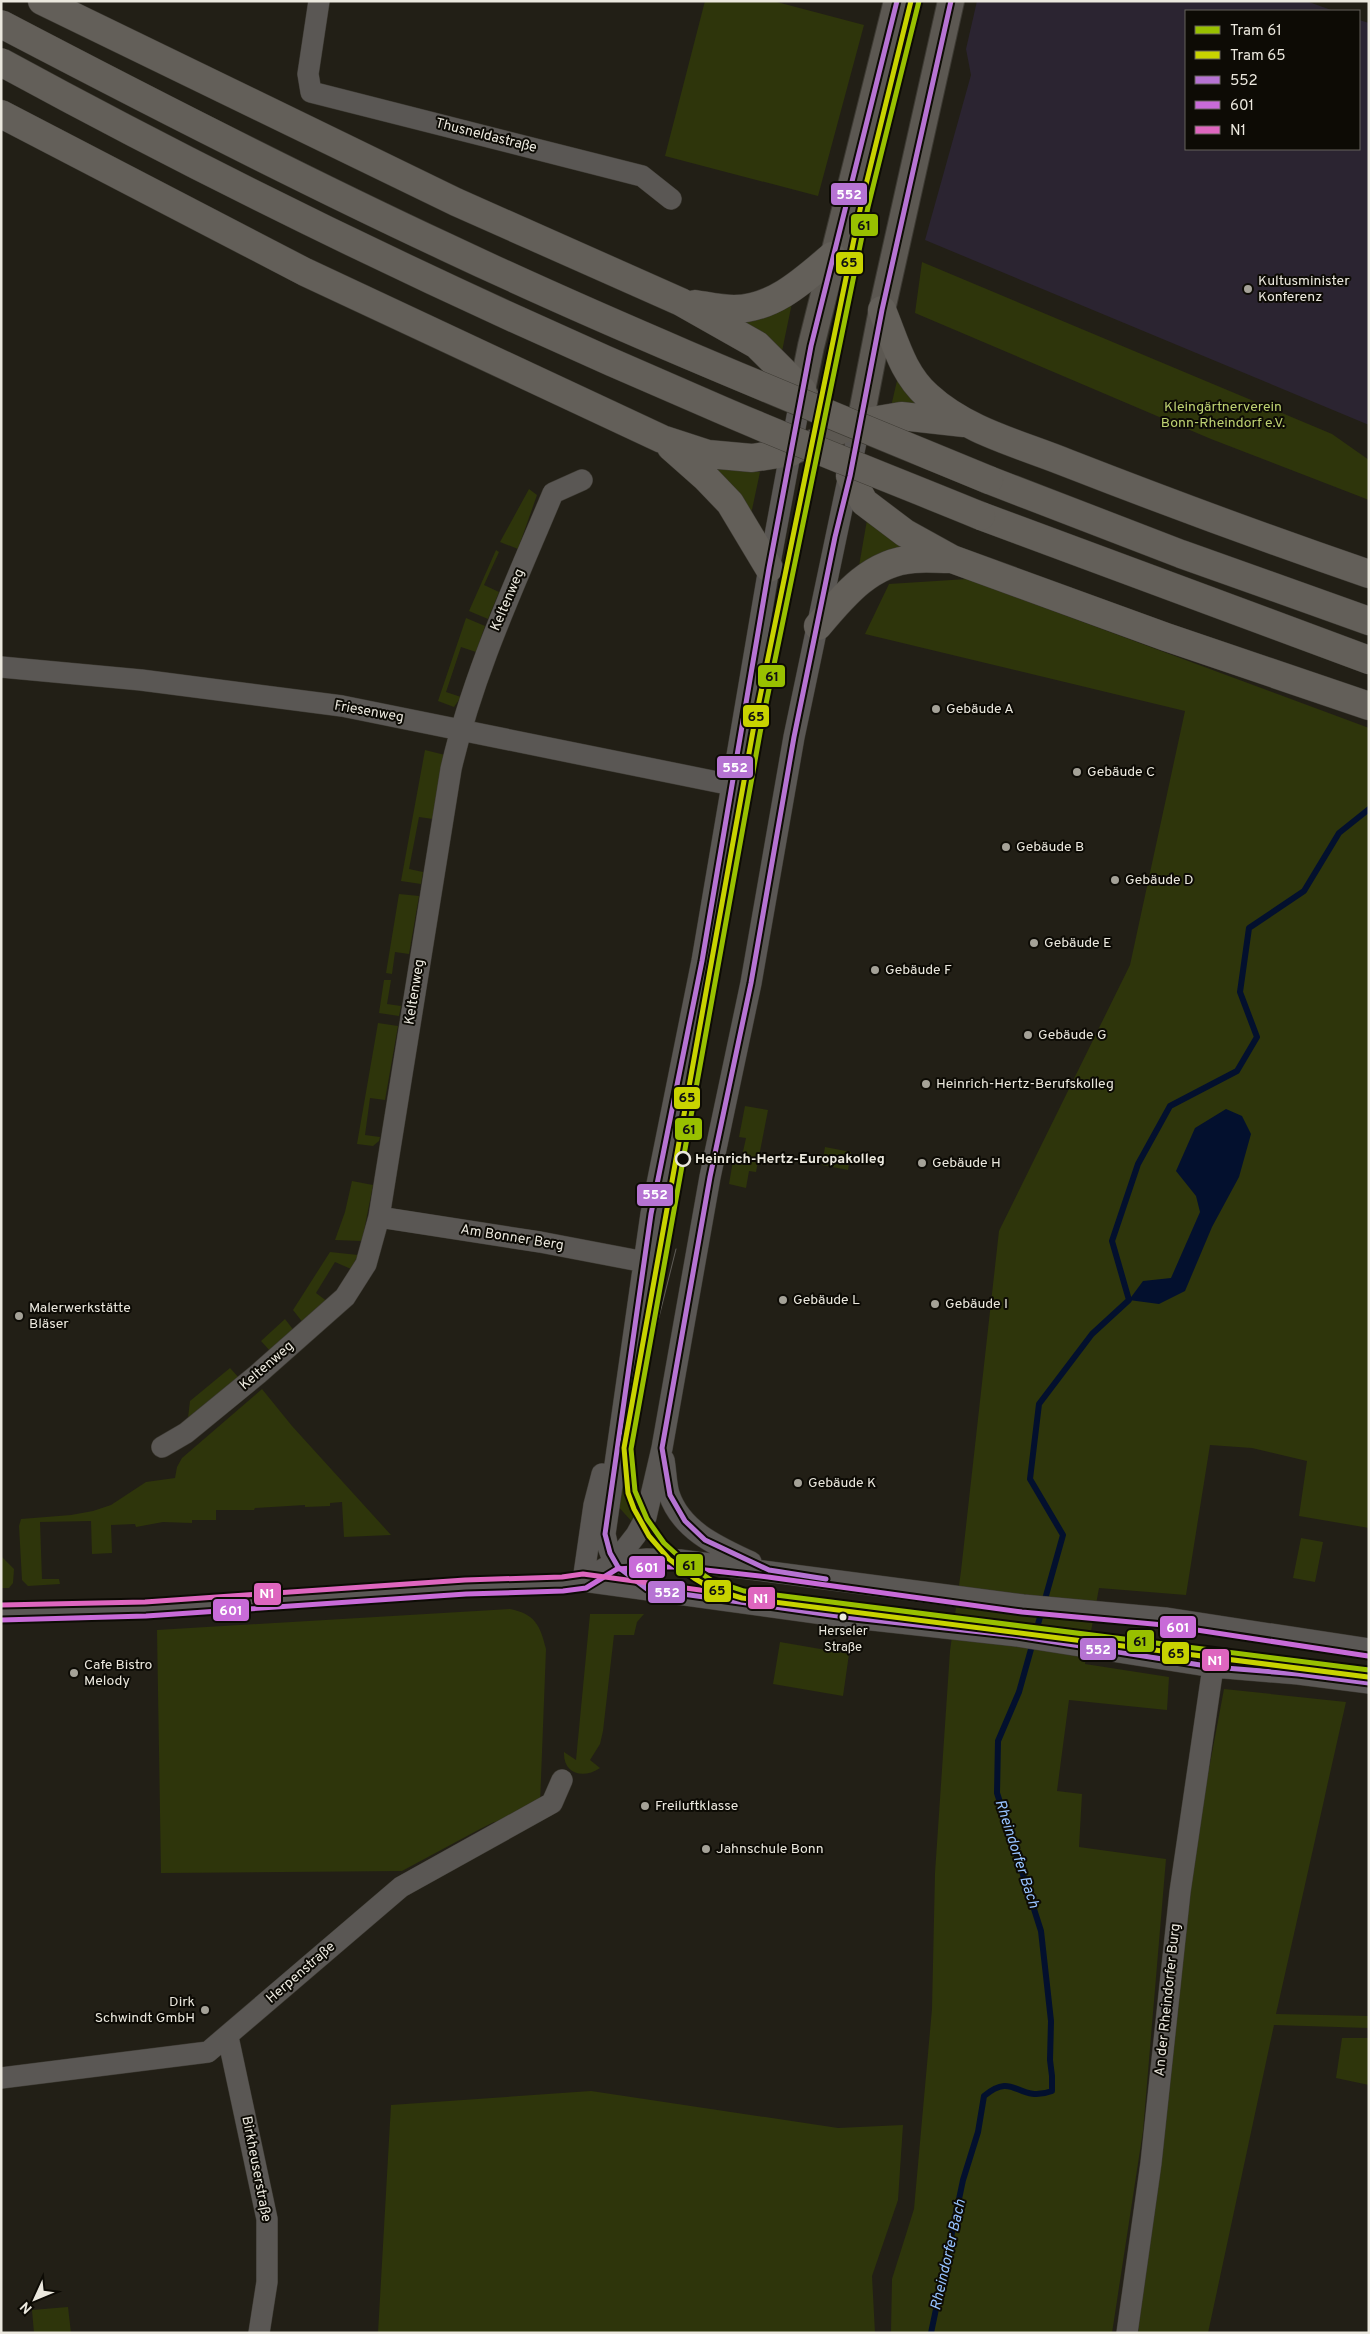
<svg xmlns="http://www.w3.org/2000/svg" width="1370" height="2334" font-family="Overpass,sans-serif">
<style>
.commercial{fill:#2b2431}
.green{fill:#2e350b}
.water{fill:#03102e}
.lines{fill:none;stroke-linecap:round;stroke-linejoin:round}
.stream{stroke:#03102e;stroke-width:6}
.minor-casing{stroke:#3d3a33;stroke-width:22}
.major-casing{stroke:#3d3a33;stroke-width:28}
.highway-casing{stroke:#3d3a33;stroke-width:29}
.minor{stroke:#5a5754;stroke-width:21}
.major{stroke:#5c5852;stroke-width:26}
.highway{stroke:#635f59;stroke-width:28}
.tram{stroke:#605e58;stroke-width:1}
.highway-bridge-casing{stroke:#3d3a33;stroke-width:29;stroke-linecap:butt}
.highway-bridge{stroke:#635f59;stroke-width:28}
.bus-1-casing{stroke:#0d0b05;stroke-width:9}
.bus-2-casing{stroke:#0d0b05;stroke-width:9}
.bus-3-casing{stroke:#0d0b05;stroke-width:9}
.bus-1{stroke:#b673d3;stroke-width:5}
.bus-2{stroke:#c86bd8;stroke-width:5}
.bus-3{stroke:#de66bf;stroke-width:5}
.tram-1-casing{stroke:#0d0b05;stroke-width:9}
.tram-2-casing{stroke:#0d0b05;stroke-width:9}
.tram-1{stroke:#98c000;stroke-width:5}
.tram-2{stroke:#c8d300;stroke-width:5}
.poi-dot{fill:#a5a298;stroke:#0d0b05;stroke-width:2}
.stop-dot{fill:#0d0b05;stroke:#ebe8de;stroke-width:2.5}
.bus-dot{fill:#ebe8de;stroke:#0d0b05;stroke-width:2}
.labels{text-anchor:middle;dominant-baseline:central;stroke-width:4;stroke-linejoin:round;paint-order:stroke}
.bus-label{font-size:13px;fill:#ebe8de;stroke:#0d0b05}
.street-label{font-size:14px;fill:#ebe8de;stroke:#0d0b05}
.poi-label{font-size:14px;fill:#ebe8de;stroke:#0d0b05;text-anchor:start}
.park-label{font-size:14px;fill:#bed272;stroke:#0d0b05}
.stop-label{font-size:14px;font-weight:bold;fill:#ebe8de;stroke:#0d0b05;text-anchor:start}
.water-label{font-size:15px;font-style:italic;fill:#96c2ff;stroke:#0d0b05}
.line-badge{stroke:#0d0b05;stroke-width:2}
.badge-label{font-size:14px;text-anchor:middle;font-weight:bold;fill:#fff}
.pale-badge-label{font-size:14px;text-anchor:middle;font-weight:bold;fill:#111}
</style>
<rect width="100%" height="100%" fill="#221f16"/>
<path class="commercial" d="M 977,1 L 1306,1 L 1334,11 L 1186,11 L 1186,149 L 1359,149 L 1359,20 L 1369,23 L 1369,425 L 925,240 L 971,75 L 966,49 Z"/>
<path class="green" d="M 705,1 L 773,1 L 864,25 L 818,196 L 665,156 Z
M 922,262 L 1332,434 L 1369,460 L 1369,500 L 1211,439 L 915,313 Z
M 793,298 L 781,356 L 732,316 Z
M 899,372 L 930,407 L 890,411 Z
M 707,465 L 732,470 L 760,472 L 750,519 Z
M 529,489 L 537,495 L 518,549 L 500,542 Z
M 868,514 L 918,547 L 858,572 Z
M 496,550 L 499,552 L 484,585 L 499,592 L 488,619 L 469,611 Z
M 967,579 L 1369,728 L 1369,1528 L 1299,1516 L 1307,1461 L 1252,1448 L 1210,1445 L 1186,1595 L 1099,1588 L 1085,1664 L 1169,1677 L 1167,1710 L 1069,1700 L 1057,1791 L 1082,1794 L 1079,1847 L 1166,1859 L 1143,2131 L 1112,2333 L 891,2333 L 892,2279 L 914,2209 L 932,2009 L 935,1873 L 950,1651 L 961,1571 L 999,1231 L 1130,965 L 1185,711 L 865,634 L 889,584 Z
M 466,618 L 485,626 L 476,652 L 461,647 L 446,692 L 461,697 L 454,707 L 438,701 Z
M 425,750 L 445,755 L 433,819 L 419,817 L 409,869 L 423,872 L 421,884 L 401,881 Z
M 399,894 L 419,896 L 409,954 L 395,952 L 392,974 L 386,973 Z
M 384,980 L 391,980 L 387,1004 L 401,1006 L 399,1016 L 379,1013 Z
M 378,1023 L 398,1026 L 385,1100 L 370,1098 L 365,1135 L 380,1137 L 379,1141 L 373,1146 L 357,1144 Z
M 745,1106 L 768,1110 L 756,1172 L 749,1171 L 746,1188 L 729,1184 L 734,1155 L 742,1156 L 746,1138 L 739,1137 Z
M 825,1147 L 851,1152 L 848,1170 L 822,1165 Z
M 352,1181 L 373,1185 L 362,1241 L 335,1240 L 345,1212 Z
M 330,1252 L 358,1255 L 351,1269 L 335,1262 L 316,1293 L 328,1302 L 304,1324 L 293,1310 Z
M 285,1319 L 295,1332 L 271,1352 L 261,1341 Z
M 230,1368 L 240,1379 L 188,1418 L 190,1401 Z
M 262,1389 L 292,1426 L 391,1535 L 344,1537 L 342,1502 L 330,1503 L 330,1506 L 305,1507 L 305,1505 L 255,1508 L 254,1510 L 216,1510 L 216,1520 L 192,1520 L 192,1523 L 163,1522 L 136,1527 L 135,1524 L 111,1525 L 112,1553 L 92,1554 L 91,1521 L 40,1522 L 42,1579 L 59,1579 L 60,1584 L 28,1586 L 22,1580 L 19,1526 L 21,1519 L 71,1515 L 93,1511 L 111,1505 L 146,1482 L 175,1478 L 177,1467 L 182,1458 Z
M 621,1470 L 627,1471 L 629,1487 L 638,1515 L 634,1524 L 615,1503 Z
M 1301,1538 L 1323,1542 L 1315,1582 L 1293,1578 Z
M 1,1556 L 14,1569 L 13,1583 L 9,1588 L 1,1588 Z
M 510,1609 C 535,1614 540,1625 546,1649 L 540,1804 L 508,1821 L 494,1822 L 480,1829 L 402,1871 L 161,1873 L 157,1630 Z
M 590,1614 L 644,1614 L 637,1622 L 634,1635 L 614,1635 L 603,1731 L 600,1744 L 590,1760 L 600,1768 C 584,1779 563,1775 564,1752 L 576,1760 Z
M 780,1642 L 849,1654 L 843,1696 L 773,1684 Z
M 1224,1689 L 1346,1702 L 1276,2014 L 1369,2016 L 1369,2028 L 1274,2025 L 1208,2333 L 1138,2333 L 1190,1870 Z
M 1342,2038 L 1369,2038 L 1369,2085 L 1336,2078 Z
M 591,2091 L 838,2128 L 903,2125 L 898,2200 L 872,2276 L 875,2333 L 378,2333 L 391,2105 Z
M 68,2307 L 71,2333 L 34,2333 L 32,2310 Z"/>
<path class="water" d="M 1226,1109 L 1242,1116 L 1251,1134 L 1239,1177 L 1212,1227 L 1185,1291 L 1159,1304 L 1129,1300 L 1143,1281 L 1171,1278 L 1200,1212 L 1196,1196 L 1176,1171 L 1195,1128 Z"/>
<g class="lines">
<path class="stream" d="M 931,2333 L 963,2180 L 978,2132 L 984,2096 C 1015,2070 1017,2104 1052,2091 L 1052,2076 L 1050,2060 L 1051,2021 L 1041,1931 L 997,1793 L 998,1741 L 1019,1692 L 1063,1535 L 1030,1479 L 1039,1404 L 1092,1334 L 1129,1300 L 1112,1241 L 1138,1164 L 1170,1106 L 1237,1071 L 1257,1037 L 1240,992 L 1249,928 L 1304,891 L 1339,833 L 1369,809"/>
<g class="minor-casing">
<path id="minor" d="M 319,1 L 308,74 L 311,92 L 642,176 L 671,199
M 1,667 L 141,680 L 342,706 L 732,785
M 379,1217 L 540,1242 L 645,1262
M 162,1447 L 186,1433 L 258,1374 L 345,1297 L 366,1264 L 379,1217 L 451,769 C 473,673 515,584 553,493 L 582,480
M 664,1460 C 666,1471 666,1484 669,1494 C 681,1531 719,1547 751,1562
M 615,1562 L 647,1559 L 680,1560 L 1023,1605 L 1165,1618 L 1369,1649
M 583,1581 L 845,1617 L 1017,1636 L 1213,1667 L 1298,1674 L 1369,1683
M 583,1581 L 594,1505 L 602,1474
M 647,1589 C 622,1573 610,1564 605,1534 L 651,1214 L 702,961 L 769,568 L 802,390
M 1,1613 L 145,1609 L 466,1587 L 563,1584 L 583,1581 L 615,1562 L 636,1535 L 646,1517 L 662,1448 L 710,1177 L 751,983 L 794,737 L 860,423
M 228,2037 L 267,2219 L 267,2282 L 259,2333
M 1,2078 L 208,2052 L 401,1887 L 552,1803 L 562,1780
M 1127,2333 L 1151,2163 L 1180,1892 L 1213,1667"/>
</g>
<g class="major-casing">
<path id="major" d="M 812,407 L 802,390 L 811,346 L 897,1
M 791,452 L 860,423 L 882,310 L 951,1"/>
</g>
<g class="highway-casing">
<path id="highway" d="M 42,1 L 456,202 L 681,302 L 757,345 L 802,390
M 1,114 L 305,272 L 662,439 L 708,454 L 752,458 L 791,452
M 695,304 C 708,306 721,309 734,309 C 773,309 804,280 832,256
M 882,310 C 895,341 902,373 928,396 C 966,431 1020,444 1067,463 C 1167,502 1267,539 1369,574
M 860,423 L 901,416 L 964,423
M 671,447 L 706,478 L 730,503 L 769,568
M 850,476 L 864,502 L 905,533 L 952,559 L 1166,637 L 1369,706
M 989,480 L 1181,554 L 1369,621
M 981,516 L 1369,660
M 818,626 C 844,595 871,562 914,559 C 926,558 937,559 949,559"/>
</g>
<use href="#minor" class="minor"/>
<use href="#major" class="major"/>
<use href="#highway" class="highway"/>
<path class="tram" d="M 643,1381 L 676,1249"/>
<g class="highway-bridge-casing">
<path id="highway-bridge" d="M 1,24 C 148,101 296,177 446,247 C 624,331 807,405 989,480
M 1,62 C 232,188 469,302 710,405 C 799,444 891,479 981,516"/>
</g>
<use href="#highway-bridge" class="highway-bridge"/>
<g class="bus-1-casing">
<path id="bus-1" d="M 897,1 L 811,346 L 769,568 L 702,961 L 651,1214 L 605,1534 L 610,1553 L 618,1567 L 647,1589 L 845,1617 L 1017,1636 L 1213,1667 L 1298,1674 L 1369,1683
M 826,1579 L 769,1570 L 705,1540 L 685,1521 L 670,1495 L 662,1448 L 710,1177 L 751,983 L 794,737 L 835,537 L 850,476 L 882,310 L 951,1"/>
</g>
<g class="bus-2-casing">
<path id="bus-2" d="M 1,1620 L 146,1616 L 466,1594 L 563,1591 L 586,1588 L 617,1569 L 647,1567 L 679,1567 L 768,1577 L 1022,1612 L 1164,1625 L 1368,1656"/>
</g>
<g class="bus-3-casing">
<path id="bus-3" d="M 1,1605 L 145,1602 L 465,1580 L 562,1577 L 583,1574 L 846,1610 L 1018,1629 L 1214,1660 L 1299,1667 L 1369,1675"/>
</g>
<use href="#bus-1" class="bus-1"/>
<use href="#bus-2" class="bus-2"/>
<use href="#bus-3" class="bus-3"/>
<g class="tram-1-casing">
<path id="tram-1" d="M 919,1 L 868,207 L 760,733 L 631,1449 L 635,1491 L 647,1519 L 664,1543 L 686,1563 L 711,1580 L 744,1591 L 1369,1670"/>
</g>
<g class="tram-2-casing">
<path id="tram-2" d="M 911,1 L 861,205 L 753,731 L 624,1448 L 628,1493 L 634,1509 L 649,1536 L 669,1559 L 694,1578 L 712,1589 L 742,1598 L 1368,1677"/>
</g>
<use href="#tram-1" class="tram-1"/>
<use href="#tram-2" class="tram-2"/>
</g>
<g class="poi-dot">
<circle cx="1248" cy="289" r="5"/>
<circle cx="936" cy="709" r="5"/>
<circle cx="1077" cy="772" r="5"/>
<circle cx="1006" cy="847" r="5"/>
<circle cx="1115" cy="880" r="5"/>
<circle cx="1034" cy="943" r="5"/>
<circle cx="875" cy="970" r="5"/>
<circle cx="1028" cy="1035" r="5"/>
<circle cx="926" cy="1084" r="5"/>
<circle cx="922" cy="1163" r="5"/>
<circle cx="783" cy="1300" r="5"/>
<circle cx="935" cy="1304" r="5"/>
<circle cx="19" cy="1316" r="5"/>
<circle cx="798" cy="1483" r="5"/>
<circle cx="74" cy="1673" r="5"/>
<circle cx="645" cy="1806" r="5"/>
<circle cx="706" cy="1849" r="5"/>
<circle cx="205" cy="2010" r="5"/>
</g>
<circle class="stop-dot" cx="683" cy="1159" r="7"/>
<circle class="bus-dot" cx="843" cy="1617" r="4.5"/>
<g class="labels">
<g class="bus-label">
<text x="843" y="1632">Herseler<tspan x="843" dy="16">Straße</tspan></text>
</g>
<g class="street-label">
<text transform="translate(486 136) rotate(14)">Thusneldastraße</text>
<text transform="translate(508 600) rotate(-67)">Keltenweg</text>
<text transform="translate(369 712) rotate(10)">Friesenweg</text>
<text transform="translate(415 992) rotate(-81)">Keltenweg</text>
<text transform="translate(512 1238) rotate(9)">Am Bonner Berg</text>
<text transform="translate(267 1366) rotate(-41)">Keltenweg</text>
<text transform="translate(301 1973) rotate(-41)">Herpenstraße</text>
<text transform="translate(1168 2000) rotate(-84)">An der Rheindorfer Burg</text>
<text transform="translate(256 2169) rotate(79)">Birkheuserstraße</text>
</g>
<g class="poi-label">
<text x="1258" y="281">Kultusminister<tspan x="1258" dy="16">Konferenz</tspan></text>
<text x="946" y="709">Gebäude A</text>
<text x="1087" y="772">Gebäude C</text>
<text x="1016" y="847">Gebäude B</text>
<text x="1125" y="880">Gebäude D</text>
<text x="1044" y="943">Gebäude E</text>
<text x="885" y="970">Gebäude F</text>
<text x="1038" y="1035">Gebäude G</text>
<text x="936" y="1084">Heinrich-Hertz-Berufskolleg</text>
<text x="932" y="1163">Gebäude H</text>
<text x="793" y="1300">Gebäude L</text>
<text x="945" y="1304">Gebäude I</text>
<text x="29" y="1308">Malerwerkstätte<tspan x="29" dy="16">Bläser</tspan></text>
<text x="808" y="1483">Gebäude K</text>
<text x="84" y="1665">Cafe Bistro<tspan x="84" dy="16">Melody</tspan></text>
<text x="655" y="1806">Freiluftklasse</text>
<text x="716" y="1849">Jahnschule Bonn</text>
<text x="195" y="2002" text-anchor="end">Dirk<tspan x="195" dy="16">Schwindt GmbH</tspan></text>
</g>
<g class="park-label">
<text x="1223" y="407">Kleingärtnerverein<tspan x="1223" dy="16">Bonn-Rheindorf e.V.</tspan></text>
</g>
<g class="stop-label">
<text x="695" y="1159">Heinrich-Hertz-Europakolleg</text>
</g>
<g class="water-label">
<text transform="translate(1016 1854) rotate(72)">Rheindorfer Bach</text>
<text transform="translate(949 2255) rotate(-77)">Rheindorfer Bach</text>
</g>
</g>
<g class="line-badge">
<rect x="830" y="182" width="38" height="24" rx="5" fill="#b673d3"/>
<rect x="850" y="213" width="29" height="24" rx="5" fill="#98c000"/>
<rect x="835" y="251" width="29" height="24" rx="5" fill="#c8d300"/>
<rect x="757" y="664" width="29" height="24" rx="5" fill="#98c000"/>
<rect x="742" y="704" width="28" height="24" rx="5" fill="#c8d300"/>
<rect x="716" y="755" width="38" height="24" rx="5" fill="#b673d3"/>
<rect x="673" y="1086" width="28" height="24" rx="5" fill="#c8d300"/>
<rect x="674" y="1117" width="29" height="24" rx="5" fill="#98c000"/>
<rect x="636" y="1183" width="38" height="24" rx="5" fill="#b673d3"/>
<rect x="675" y="1553" width="29" height="24" rx="5" fill="#98c000"/>
<rect x="628" y="1555" width="38" height="24" rx="5" fill="#c86bd8"/>
<rect x="703" y="1579" width="29" height="24" rx="5" fill="#c8d300"/>
<rect x="647" y="1580" width="39" height="24" rx="5" fill="#b673d3"/>
<rect x="253" y="1582" width="29" height="24" rx="5" fill="#de66bf"/>
<rect x="747" y="1586" width="29" height="24" rx="5" fill="#de66bf"/>
<rect x="212" y="1598" width="38" height="24" rx="5" fill="#c86bd8"/>
<rect x="1159" y="1615" width="38" height="24" rx="5" fill="#c86bd8"/>
<rect x="1126" y="1629" width="29" height="24" rx="5" fill="#98c000"/>
<rect x="1079" y="1637" width="38" height="24" rx="5" fill="#b673d3"/>
<rect x="1161" y="1641" width="29" height="24" rx="5" fill="#c8d300"/>
<rect x="1201" y="1648" width="29" height="24" rx="5" fill="#de66bf"/>
</g>
<g class="badge-label">
<text x="849" y="199">552</text>
<text x="735" y="772">552</text>
<text x="655" y="1199">552</text>
<text x="647" y="1572">601</text>
<text x="667" y="1597">552</text>
<text x="267" y="1598">N1</text>
<text x="761" y="1603">N1</text>
<text x="231" y="1615">601</text>
<text x="1178" y="1632">601</text>
<text x="1098" y="1654">552</text>
<text x="1215" y="1665">N1</text>
</g>
<g class="pale-badge-label">
<text x="864" y="230">61</text>
<text x="849" y="267">65</text>
<text x="772" y="681">61</text>
<text x="756" y="721">65</text>
<text x="687" y="1102">65</text>
<text x="689" y="1134">61</text>
<text x="689" y="1570">61</text>
<text x="717" y="1595">65</text>
<text x="1140" y="1646">61</text>
<text x="1176" y="1658">65</text>
</g>
<rect width="1370" height="2334" fill="none" stroke="#ebe8de" stroke-width="5"/>
<rect x="1185" y="10" width="175" height="140" fill="#0d0b05" stroke="#66635c"/>
<rect x="1195" y="26" width="25" height="8" fill="#98c000" stroke="#66635c"/>
<text x="1230" y="35" font-size="15" fill="#ebe8de">Tram 61</text>
<rect x="1195" y="51" width="25" height="8" fill="#c8d300" stroke="#66635c"/>
<text x="1230" y="60" font-size="15" fill="#ebe8de">Tram 65</text>
<rect x="1195" y="76" width="25" height="8" fill="#b673d3" stroke="#66635c"/>
<text x="1230" y="85" font-size="15" fill="#ebe8de">552</text>
<rect x="1195" y="101" width="25" height="8" fill="#c86bd8" stroke="#66635c"/>
<text x="1230" y="110" font-size="15" fill="#ebe8de">601</text>
<rect x="1195" y="126" width="25" height="8" fill="#de66bf" stroke="#66635c"/>
<text x="1230" y="135" font-size="15" fill="#ebe8de">N1</text>
<g transform="translate(35 2299) rotate(226)" stroke="#0d0b05" stroke-width="4" paint-order="stroke">
<path d="M0-4L9 19L0 12L-9 19Z" fill="#ebe8de"/>
<text y="-8" font-size="14" font-weight="bold" text-anchor="middle" fill="#ebe8de">N</text>
</g>
</svg>
